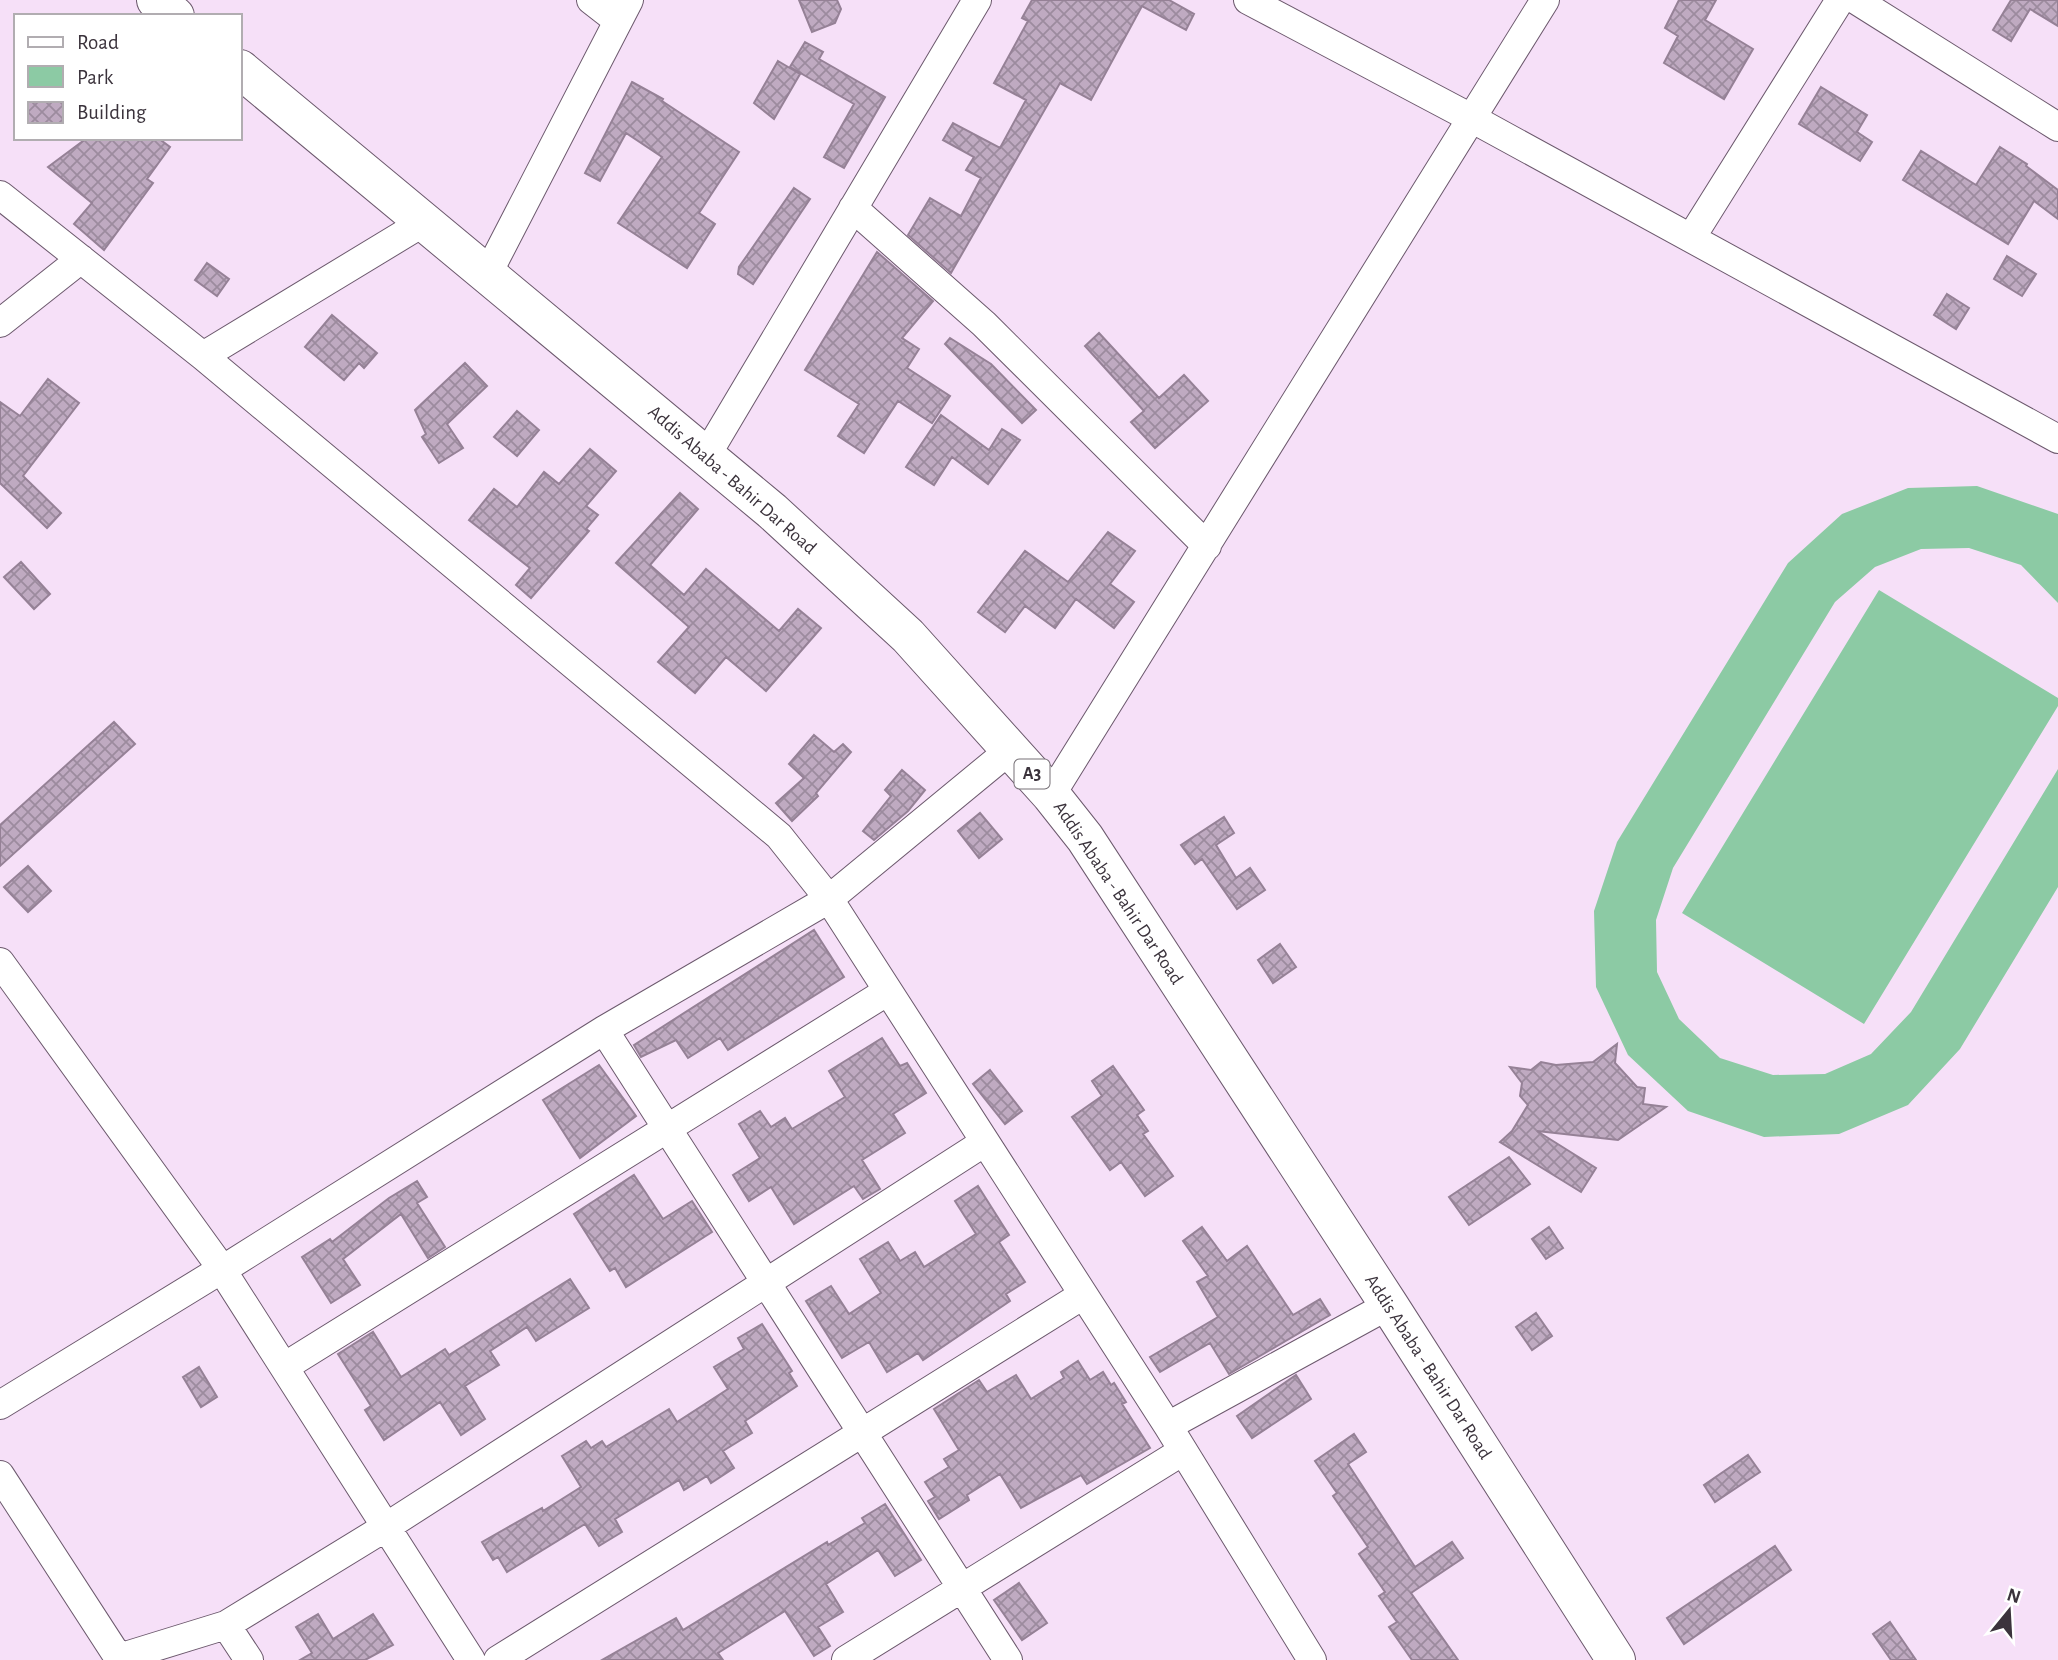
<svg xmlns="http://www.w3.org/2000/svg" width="2058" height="1660" font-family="'Alegreya Sans',sans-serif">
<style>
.green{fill:#8ccaa4}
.building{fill:url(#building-cross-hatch);stroke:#958196;stroke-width:2}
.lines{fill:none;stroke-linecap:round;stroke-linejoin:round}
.street-casing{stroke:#6c596d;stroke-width:30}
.highway-casing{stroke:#6c596d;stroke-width:40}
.street{stroke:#fff;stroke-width:28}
.highway{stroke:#fff;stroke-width:38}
.labels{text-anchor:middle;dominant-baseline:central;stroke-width:5;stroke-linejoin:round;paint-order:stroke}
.shield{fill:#fff;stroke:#767076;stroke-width:2}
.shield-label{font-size:18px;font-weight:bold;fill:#3b333c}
.street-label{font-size:19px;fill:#3b333c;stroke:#fff}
</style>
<defs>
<pattern id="building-cross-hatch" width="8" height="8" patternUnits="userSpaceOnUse" patternTransform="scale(1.75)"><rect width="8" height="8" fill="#bfaac1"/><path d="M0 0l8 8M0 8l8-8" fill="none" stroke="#9c8b9e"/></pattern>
</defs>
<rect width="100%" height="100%" fill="#f6e0f8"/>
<path class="green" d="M 1977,486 L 2058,514 L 2058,603 L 2021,565 L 1969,548 L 1921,549 L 1875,567 L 1835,602 L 1673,868 L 1656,920 L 1657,972 L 1679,1019 L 1720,1058 L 1773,1075 L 1825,1074 L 1871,1054 L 1911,1012 L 2058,769 L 2058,887 L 1960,1049 L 1908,1105 L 1839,1134 L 1764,1137 L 1688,1111 L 1628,1055 L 1596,987 L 1594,911 L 1617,842 L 1788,563 L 1842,514 L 1908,488 Z
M 1879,590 L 2058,698 L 2058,706 L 1864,1024 L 1682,913 Z"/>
<path class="building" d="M 799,0 L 837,0 L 841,9 L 835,23 L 812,32 Z
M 1032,0 L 1169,0 L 1194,14 L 1186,30 L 1142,6 L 1091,100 L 1060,83 L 951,273 L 908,235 L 930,198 L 961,216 L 981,178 L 966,170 L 974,157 L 943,140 L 953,123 L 1000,148 L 1026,100 L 994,83 L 1028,21 L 1022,18 Z
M 1679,0 L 1716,0 L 1705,20 L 1753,49 L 1724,99 L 1664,63 L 1678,36 L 1665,28 Z
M 2011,0 L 2058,0 L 2058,26 L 2030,9 L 2011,41 L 1993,30 Z
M 805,42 L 823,52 L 819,59 L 885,97 L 844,168 L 824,157 L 854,104 L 790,67 Z
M 778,61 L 800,74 L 774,119 L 754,103 Z
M 632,82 L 663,99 L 662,101 L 739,152 L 699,213 L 715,224 L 687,268 L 618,223 L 662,157 L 626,133 L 600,181 L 585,173 Z
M 1821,87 L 1867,115 L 1857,132 L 1872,142 L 1860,161 L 1799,124 Z
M 87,138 L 158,138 L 170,147 L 147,179 L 153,183 L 104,250 L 74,224 L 92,203 L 48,167 Z
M 2000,147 L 2027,164 L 2026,166 L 2058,190 L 2058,219 L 2034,201 L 2008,244 L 1903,180 L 1921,151 L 1976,185 Z
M 794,188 L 810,199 L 753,284 L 738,274 L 739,267 Z
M 877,252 L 933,301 L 902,338 L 919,349 L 907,368 L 950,396 L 932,423 L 898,401 L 864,453 L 838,436 L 859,404 L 805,370 Z
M 2007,256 L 2036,274 L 2022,296 L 1994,279 Z
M 207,263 L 229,279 L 217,296 L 195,280 Z
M 1947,294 L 1969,308 L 1956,329 L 1934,315 Z
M 332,315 L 377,353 L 364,368 L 359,363 L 344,380 L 305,347 Z
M 1099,333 L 1159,398 L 1184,375 L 1208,401 L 1155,448 L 1131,422 L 1144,411 L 1085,346 Z
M 950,338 L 991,364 L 1036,410 L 1022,423 L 945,344 Z
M 465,363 L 487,386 L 447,424 L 463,448 L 439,463 L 422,437 L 426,434 L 415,410 Z
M 48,379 L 79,403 L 23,476 L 61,513 L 47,528 L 0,483 L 0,402 L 20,416 Z
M 517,411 L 539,430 L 517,456 L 494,437 Z
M 941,415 L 989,450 L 1002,429 L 1020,440 L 988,484 L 952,457 L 934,485 L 906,467 Z
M 590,449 L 616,471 L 586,506 L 598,515 L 586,529 L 589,531 L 531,598 L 516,585 L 530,568 L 469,520 L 494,489 L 517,507 L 544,472 L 559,484 Z
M 680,493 L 698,509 L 650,565 L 684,595 L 706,569 L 779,631 L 798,609 L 821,628 L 766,691 L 726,657 L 695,693 L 658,662 L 689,627 L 616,563 Z
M 1108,532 L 1135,551 L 1110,584 L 1134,602 L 1114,628 L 1076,599 L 1055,628 L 1025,606 L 1005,632 L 978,612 L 1025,551 L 1068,582 Z
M 21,562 L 50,594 L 34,609 L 4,577 Z
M 114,722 L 135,744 L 0,866 L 0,825 Z
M 814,735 L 834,752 L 843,744 L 851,752 L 816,793 L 818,796 L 792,821 L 776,803 L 804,778 L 789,764 Z
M 902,770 L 925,790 L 908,811 L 874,840 L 863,831 L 891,796 L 885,790 Z
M 980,813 L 1002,839 L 979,858 L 958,831 Z
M 1224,817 L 1234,833 L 1216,845 L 1236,878 L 1250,868 L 1265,890 L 1237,909 L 1202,859 L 1195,864 L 1181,845 Z
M 28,866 L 51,891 L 28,912 L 4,887 Z
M 814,930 L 844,977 L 728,1050 L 720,1038 L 688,1058 L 676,1040 L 641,1057 L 634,1045 Z
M 1280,944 L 1296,967 L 1273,983 L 1258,960 Z
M 882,1038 L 900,1066 L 907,1063 L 926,1093 L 893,1114 L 905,1133 L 862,1160 L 880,1189 L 863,1199 L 854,1186 L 794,1224 L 771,1187 L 749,1201 L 733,1175 L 760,1158 L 739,1124 L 760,1111 L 771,1127 L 785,1118 L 792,1129 L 845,1097 L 829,1071 Z
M 1617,1044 L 1615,1063 L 1637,1087 L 1645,1088 L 1643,1104 L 1666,1107 L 1618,1140 L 1537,1131 L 1596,1168 L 1581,1192 L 1500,1142 L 1512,1131 L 1528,1105 L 1520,1096 L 1522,1083 L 1510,1067 L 1531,1070 L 1541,1062 L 1556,1065 L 1593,1062 Z
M 599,1065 L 636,1116 L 580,1158 L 543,1100 Z
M 1113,1066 L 1144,1110 L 1137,1115 L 1148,1131 L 1143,1134 L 1173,1176 L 1145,1196 L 1121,1162 L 1110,1170 L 1072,1117 L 1102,1096 L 1092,1081 Z
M 990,1070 L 1022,1111 L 1005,1124 L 973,1084 Z
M 1509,1157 L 1530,1184 L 1469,1225 L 1449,1197 Z
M 634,1175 L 663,1219 L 692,1201 L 712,1232 L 626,1287 L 615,1268 L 610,1271 L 574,1214 Z
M 417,1181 L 427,1197 L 417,1203 L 445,1247 L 428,1258 L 401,1214 L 343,1259 L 360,1285 L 331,1303 L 302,1257 L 330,1239 L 332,1242 L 389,1198 Z
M 978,1186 L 1009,1235 L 999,1242 L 1025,1282 L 1006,1294 L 1010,1301 L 923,1360 L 918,1353 L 887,1372 L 869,1342 L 842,1358 L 806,1301 L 831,1286 L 849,1314 L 881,1293 L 860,1259 L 888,1242 L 900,1261 L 915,1252 L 924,1267 L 976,1234 L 955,1201 Z
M 1202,1227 L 1227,1261 L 1247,1246 L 1293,1315 L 1320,1299 L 1330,1315 L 1229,1374 L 1210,1343 L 1160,1372 L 1150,1357 L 1218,1317 L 1197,1282 L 1208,1276 L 1183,1241 Z
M 1549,1227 L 1563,1248 L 1546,1259 L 1532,1239 Z
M 570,1279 L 589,1308 L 536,1341 L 527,1327 L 490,1351 L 499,1365 L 465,1386 L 485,1419 L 461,1435 L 440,1402 L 384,1440 L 365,1410 L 371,1406 L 338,1354 L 373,1332 L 401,1377 L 445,1349 L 449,1355 Z
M 1536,1313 L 1552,1336 L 1532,1350 L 1516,1327 Z
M 762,1324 L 792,1371 L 789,1373 L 797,1386 L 745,1421 L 752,1433 L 723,1451 L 734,1468 L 711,1483 L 707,1476 L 684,1490 L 679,1480 L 615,1519 L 622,1532 L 599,1546 L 585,1524 L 507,1572 L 498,1557 L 493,1560 L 482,1542 L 542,1508 L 543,1511 L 581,1487 L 562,1456 L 586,1441 L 591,1448 L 602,1441 L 606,1447 L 669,1409 L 677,1422 L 728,1389 L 714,1367 L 744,1349 L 738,1338 Z
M 1078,1361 L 1090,1380 L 1103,1372 L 1111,1385 L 1114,1383 L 1126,1402 L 1122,1404 L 1150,1448 L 1087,1484 L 1081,1475 L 1021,1508 L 1000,1474 L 967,1495 L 969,1500 L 939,1519 L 928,1501 L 935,1497 L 925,1482 L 949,1467 L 944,1459 L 959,1450 L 934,1409 L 979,1380 L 987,1392 L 1016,1375 L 1031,1399 L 1064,1378 L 1061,1372 Z
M 199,1367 L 217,1397 L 201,1407 L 183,1377 Z
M 1296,1375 L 1311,1399 L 1252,1438 L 1237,1416 Z
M 1354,1434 L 1366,1452 L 1348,1464 L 1415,1567 L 1452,1542 L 1463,1558 L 1411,1593 L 1458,1660 L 1412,1660 L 1389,1627 L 1397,1622 L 1379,1596 L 1385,1592 L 1359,1554 L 1368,1547 L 1333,1496 L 1337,1493 L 1315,1461 Z
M 1748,1455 L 1760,1472 L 1715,1502 L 1704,1485 Z
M 885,1504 L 921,1560 L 895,1576 L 878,1550 L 826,1584 L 843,1612 L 818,1627 L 830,1646 L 814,1656 L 785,1611 L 718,1653 L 723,1660 L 602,1660 L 676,1618 L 683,1630 L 827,1542 L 828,1545 L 865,1523 L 862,1518 Z
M 1775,1546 L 1791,1570 L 1684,1644 L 1667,1618 Z
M 1019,1583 L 1047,1623 L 1022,1640 L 994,1600 Z
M 318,1614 L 333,1639 L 373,1614 L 393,1645 L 365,1660 L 300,1660 L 312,1653 L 296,1627 Z
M 1890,1622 L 1916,1660 L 1891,1660 L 1873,1634 Z"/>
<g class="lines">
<g class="street-casing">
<path id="street" d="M 591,0 L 618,21
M 1248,0 L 1473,119 L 2058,439
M 1856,0 L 2058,127
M 0,195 L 203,356 L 779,836 L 829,899 L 1168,1426 L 1312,1660
M 853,208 L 984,324 L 1207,546
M 1691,238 L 1840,0
M 487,275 L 629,0
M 0,323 L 81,259
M 203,356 L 424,222
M 706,456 L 977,0
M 1051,795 L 1545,0
M 0,962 L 222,1269 L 0,1405
M 604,1030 L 1008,1660
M 284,1367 L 888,991
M 1168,1426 L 1389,1305
M 0,1475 L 120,1660
M 226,1625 L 249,1660
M 119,1658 L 226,1625 L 386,1527 L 985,1142
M 471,1660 L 222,1270 L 604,1030 L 829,899 L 1011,749
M 498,1660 L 1083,1295
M 846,1660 L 1183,1451"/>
</g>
<g class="highway-casing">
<path id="highway" d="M 156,0 L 175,16
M 240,69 L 772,511 L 908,636 L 1051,795 L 1085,838 L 1389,1305 L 1616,1660"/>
</g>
<use href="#street" class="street"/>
<use href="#highway" class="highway"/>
</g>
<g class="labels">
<rect class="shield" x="1014.5" y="759.5" width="35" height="29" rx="5"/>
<g class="shield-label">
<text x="1032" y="774">A3</text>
</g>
<g class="street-label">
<text transform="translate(732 480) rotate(41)">Addis Ababa - Bahir Dar Road</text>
<text transform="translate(1118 893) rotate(56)">Addis Ababa - Bahir Dar Road</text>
<text transform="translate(1428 1367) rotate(57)">Addis Ababa - Bahir Dar Road</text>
</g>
</g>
<rect x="14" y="14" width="228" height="126" fill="#ffffff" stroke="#b1adb1" stroke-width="2"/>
<rect x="28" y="37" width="35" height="10" fill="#ffffff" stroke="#b1adb1" stroke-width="2"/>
<text x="77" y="49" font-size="21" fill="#3b333c">Road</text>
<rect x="28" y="66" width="35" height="21" fill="#8ccaa4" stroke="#b1adb1" stroke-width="2"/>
<text x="77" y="84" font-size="21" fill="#3b333c">Park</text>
<rect x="28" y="102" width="35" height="21" fill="url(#building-cross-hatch)" stroke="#b1adb1" stroke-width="2"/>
<text x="77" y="119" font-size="21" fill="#3b333c">Building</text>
<g transform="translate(2009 1611) rotate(18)" stroke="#ffffff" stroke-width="5" paint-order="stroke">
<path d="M0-5L12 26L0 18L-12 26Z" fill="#3b333c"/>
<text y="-10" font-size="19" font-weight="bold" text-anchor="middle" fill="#3b333c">N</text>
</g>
</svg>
